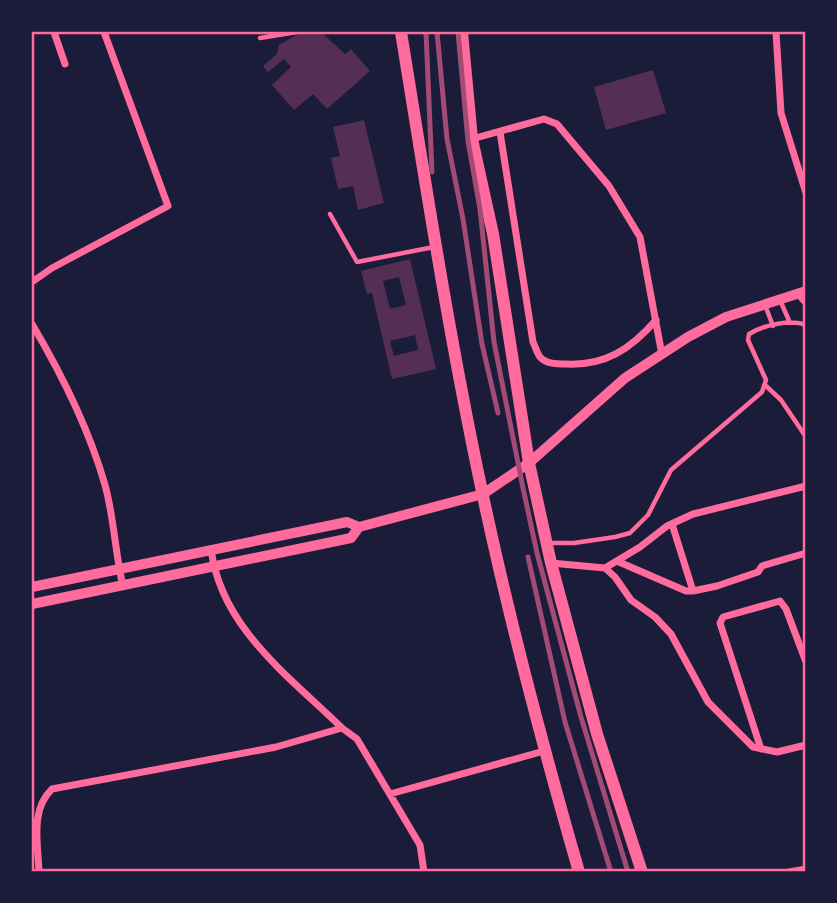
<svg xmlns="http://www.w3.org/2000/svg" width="837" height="903" font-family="'Titillium Web',sans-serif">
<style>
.building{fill:#542f53;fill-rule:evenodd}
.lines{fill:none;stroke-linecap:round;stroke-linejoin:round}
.service{stroke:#ff6b9d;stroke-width:4.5}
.minor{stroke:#ff6b9d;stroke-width:7}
.tertiary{stroke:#ff6b9d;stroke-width:10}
.primary{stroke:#ff6b9d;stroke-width:12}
.rail{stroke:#a44b75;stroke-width:5}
.neatline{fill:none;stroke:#ff6b9d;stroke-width:2.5}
</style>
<rect width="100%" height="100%" fill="#1b1b3a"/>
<path class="building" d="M 302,32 L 321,32 L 345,54 L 351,49 L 370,71 L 327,109 L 313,94 L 294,110 L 272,85 L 291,67 L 284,59 L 268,72 L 263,66 L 277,54 L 279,45 Z
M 653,70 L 666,113 L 606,130 L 594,87 Z
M 364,120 L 384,203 L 358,210 L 353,186 L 338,189 L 331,158 L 340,156 L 333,127 Z
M 410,259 L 436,369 L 392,379 L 372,293 L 367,294 L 361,271 ZM 399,277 L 406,305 L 390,309 L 383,281 ZM 415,335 L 418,350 L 394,356 L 390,341 Z"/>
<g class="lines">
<path class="service" d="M 260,38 L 297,32
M 330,214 L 357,262 L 434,247
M 780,300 L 790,323
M 765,305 L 773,326
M 765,385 L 781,400 L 806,437
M 547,543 L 574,543 L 615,537 L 630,533 L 648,515 L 671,470 L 762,392 L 766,380 L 748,340 L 749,334 C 763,325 791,319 806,325"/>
<path class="minor" d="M 54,32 L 65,64
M 776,32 L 781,113 L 806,193
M 500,132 L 533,342 C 535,346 537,353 540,357 C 546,364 557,364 566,364 C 605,366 631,349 656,320
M 472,139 L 544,119 L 557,124 L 609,186 L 640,237 L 662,355
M 32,282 L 52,268 L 168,206 L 104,32
M 798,294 L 806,303
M 32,324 C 61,373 89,429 105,485 C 114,517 115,553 123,586
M 672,524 L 693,591 L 717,586 L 758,572 L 762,566 L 806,553
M 211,549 C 221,628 289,676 342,728
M 619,562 L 686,591 L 693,591
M 551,563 L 605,568 L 615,577 L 631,600 L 655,617 L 671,634 L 708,702 L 753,747 L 777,752 L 806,745
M 605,568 L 640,547 L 667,526 L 693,514 L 806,486
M 761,749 L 720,623 L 723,617 L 780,601 L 786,609 L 806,662
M 390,794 L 544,751
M 39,872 C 38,843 30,810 52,789 L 276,747 L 342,728 L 357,739 L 420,845 L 424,872
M 789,872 L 806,869"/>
<path class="tertiary" d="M 32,587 L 347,522 L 359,527 L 483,494 L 529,463 L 625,378 L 688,337 L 726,317 L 806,291
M 32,604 L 351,538 L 359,527"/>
<path class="primary" d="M 401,32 C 426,187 450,342 483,496 C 510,623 543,747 579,872
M 462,32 L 472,139 L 493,234 L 529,463 L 551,563 L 597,734 L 642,872"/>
<path class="rail" d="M 426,32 L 432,172
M 437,32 L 447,139 L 463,219 L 482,344 L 498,413
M 458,32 L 468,141 L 480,209 L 494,342 L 523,488 L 537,553 L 581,717 L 628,872
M 528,557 L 565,722 L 611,872"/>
</g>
<rect width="837" height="903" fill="none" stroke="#1b1b3a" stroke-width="66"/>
<rect x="33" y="33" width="771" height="837" class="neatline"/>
</svg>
